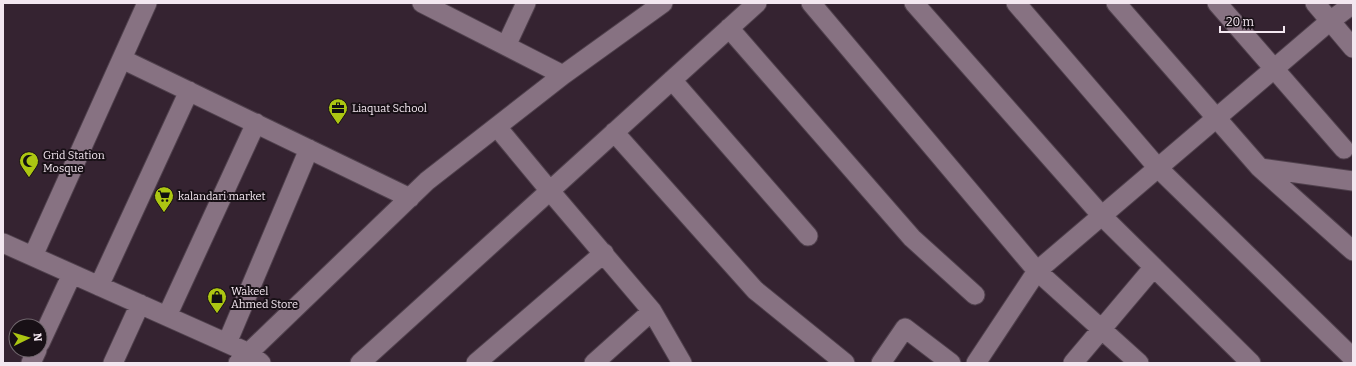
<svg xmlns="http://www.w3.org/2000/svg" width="1356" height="366" font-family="Bitter,serif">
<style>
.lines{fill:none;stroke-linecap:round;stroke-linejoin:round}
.street-casing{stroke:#50414d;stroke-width:21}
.street{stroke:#877282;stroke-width:19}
.labels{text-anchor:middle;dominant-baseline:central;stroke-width:4;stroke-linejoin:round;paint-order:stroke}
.poi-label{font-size:11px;fill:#f3e7f0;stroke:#181016;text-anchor:start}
</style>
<rect width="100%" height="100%" fill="#352331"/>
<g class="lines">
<g class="street-casing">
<path id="street" d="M 422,3 L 563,75
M 811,3 L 1037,271 L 1139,363
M 914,3 L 1102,216 L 1251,363
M 1016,3 L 1158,168 L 1353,358
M 1116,3 L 1260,168 L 1353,181
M 1217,3 L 1344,149
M 1315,3 L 1353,48
M 729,28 L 912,238 L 975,295
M 506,46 L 526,3
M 122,59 L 410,198
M 672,80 L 808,236
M 497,127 L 550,191 L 652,311 L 682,363
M 614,132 L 755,290 L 845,363
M 1260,168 L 1353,251
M 3,243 L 249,353 L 261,363
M 33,256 L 147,3
M 99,286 L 189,91
M 167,316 L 256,123
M 40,343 L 72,274
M 227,343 L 309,149
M 31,363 L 37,350
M 113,363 L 140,304
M 238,363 L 427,181 L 563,75 L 663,3
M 360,363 L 757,3
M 476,363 L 604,253
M 594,363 L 652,311
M 881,363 L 905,328 L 951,363
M 976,363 L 1037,271 L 1330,21 L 1353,4
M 1073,363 L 1154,267"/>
</g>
<use href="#street" class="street"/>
</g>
<defs>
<g id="office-pin" transform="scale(1)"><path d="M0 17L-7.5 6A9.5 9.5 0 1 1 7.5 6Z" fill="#acc612" stroke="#181016"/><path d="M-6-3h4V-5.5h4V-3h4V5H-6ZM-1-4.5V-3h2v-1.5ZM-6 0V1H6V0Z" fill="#111"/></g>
<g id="mosque-pin" transform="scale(1)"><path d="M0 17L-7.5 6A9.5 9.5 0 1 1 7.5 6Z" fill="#acc612" stroke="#181016"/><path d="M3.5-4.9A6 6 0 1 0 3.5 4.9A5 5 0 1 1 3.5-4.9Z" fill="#111"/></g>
<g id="supermarket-pin" transform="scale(1)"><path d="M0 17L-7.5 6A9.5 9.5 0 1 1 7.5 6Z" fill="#acc612" stroke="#181016"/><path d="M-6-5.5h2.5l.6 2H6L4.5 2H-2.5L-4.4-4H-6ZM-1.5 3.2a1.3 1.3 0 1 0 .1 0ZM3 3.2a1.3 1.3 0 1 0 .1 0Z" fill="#111"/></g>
<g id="shop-pin" transform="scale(1)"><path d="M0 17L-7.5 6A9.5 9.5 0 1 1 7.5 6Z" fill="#acc612" stroke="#181016"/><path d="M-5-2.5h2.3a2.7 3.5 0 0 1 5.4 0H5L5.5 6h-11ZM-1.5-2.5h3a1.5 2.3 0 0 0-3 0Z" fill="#111"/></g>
</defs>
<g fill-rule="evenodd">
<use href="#office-pin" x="338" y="108"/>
<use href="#mosque-pin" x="29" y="161"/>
<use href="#supermarket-pin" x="164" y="196"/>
<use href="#shop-pin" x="217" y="297"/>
</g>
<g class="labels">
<g class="poi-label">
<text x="352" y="108">Liaquat School</text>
<text x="43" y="155">Grid Station<tspan x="43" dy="13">Mosque</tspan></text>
<text x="178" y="196">kalandari market</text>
<text x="231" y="291">Wakeel<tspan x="231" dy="13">Ahmed Store</tspan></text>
</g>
</g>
<rect width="1356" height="366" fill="none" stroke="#f3e7f0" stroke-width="8"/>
<g transform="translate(28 338) rotate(85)"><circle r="19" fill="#181016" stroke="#70666d"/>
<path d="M0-3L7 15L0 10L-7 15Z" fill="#acc612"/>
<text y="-6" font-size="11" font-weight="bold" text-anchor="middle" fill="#f3e7f0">N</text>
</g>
<path d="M1220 26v6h64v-6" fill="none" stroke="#f3e7f0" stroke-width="2"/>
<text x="1226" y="26" font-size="12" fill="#f3e7f0" stroke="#181016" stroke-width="3" paint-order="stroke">20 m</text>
</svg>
